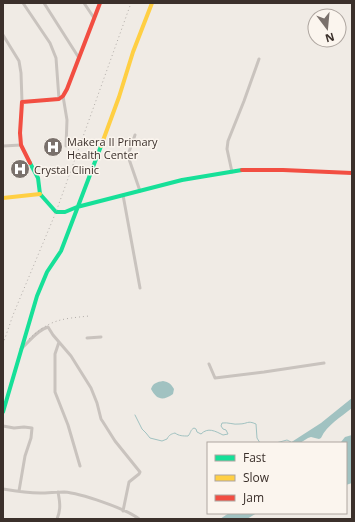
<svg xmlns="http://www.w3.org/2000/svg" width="355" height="522" font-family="'Open Sans',sans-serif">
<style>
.water{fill:#a1c2c1}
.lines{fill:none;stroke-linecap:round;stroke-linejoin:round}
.stream{stroke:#a1c2c1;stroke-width:1}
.street{stroke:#c9c3be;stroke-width:3}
.fast{stroke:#16e098;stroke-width:4}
.slow{stroke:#ffcf43;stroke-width:4}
.jam{stroke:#f24e42;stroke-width:4}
.rail{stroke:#b1aca8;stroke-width:1;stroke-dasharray:1 3;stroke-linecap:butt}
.labels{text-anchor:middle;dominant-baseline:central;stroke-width:3;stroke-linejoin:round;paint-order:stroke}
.poi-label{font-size:11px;fill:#3b302b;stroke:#fbf5ee;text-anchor:start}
</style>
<rect width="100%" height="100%" fill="#f0ebe5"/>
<path class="water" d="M 163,381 C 169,382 171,384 174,389 L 173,394 C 163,401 157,400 151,389 C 153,383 157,382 163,381 Z
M 352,398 L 352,408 C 341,417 327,425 321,438 L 319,439 L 311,437 L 308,438 L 300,443 L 290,443 L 321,423 Z
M 352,435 L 352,483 L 346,485 L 346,443 L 337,443 L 341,442 L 345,437 Z
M 229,513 L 257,513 L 247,519 L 220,519 Z"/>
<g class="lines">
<path class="stream" d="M 135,415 L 142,429 L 146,433 L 150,438 L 162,441 L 167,439 C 169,435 171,434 175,433 C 179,436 183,436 188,436 C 191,433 190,430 194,428 L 196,429 L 197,432 L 201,434 C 208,427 215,431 223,435 L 228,434 L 226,430 L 223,429 L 221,426 L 222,423 C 228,422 234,425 239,424 C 248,424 247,420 256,424 L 257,438 L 260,443
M 276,443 L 287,440 L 291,442"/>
<path class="street" d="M 23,3 L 50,43 L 56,58 L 59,99
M 44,3 L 79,58
M 84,3 L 94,18
M 3,35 L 19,61 L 21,73 L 22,102
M 63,96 L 67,120 L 66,146
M 135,135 L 129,152 L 129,159 L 140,191
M 3,146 L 21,145
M 232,172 L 227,149 L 228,141 L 244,101 L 259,59
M 123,195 L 140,288
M 87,338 L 101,337
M 59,342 L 55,354 L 55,392 L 68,425 L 80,466
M 21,349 C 29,342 37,330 48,327 L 53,335 L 71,356 L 91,388 L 97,403 L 101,419 L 103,422 L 115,441 L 140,472 L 139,474 L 129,482 L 123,511
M 209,364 L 215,378 L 264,372 L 324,363
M 3,426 L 14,428 L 24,427 L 32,428 L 31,438 L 25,456 L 19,491
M 3,489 C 15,491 27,493 40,493 C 48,493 56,492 64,492 C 80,493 127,509 139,519
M 57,519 C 61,510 60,502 58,492"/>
<path class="fast" d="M 30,163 L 38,178 L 40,194 L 56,212 L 65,212 L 77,207 L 182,180 L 242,170
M 3,412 L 37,296 L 47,272 L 61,251 L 101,146"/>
<path class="slow" d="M 101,146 L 119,97 L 133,52 L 152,3
M 3,198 L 40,194"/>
<path class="jam" d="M 30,163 L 21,145 L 20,133 L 22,102 L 59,99 L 63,96 L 67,89 L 100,3
M 242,170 L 283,170 L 352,173"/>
<path class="rail" d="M 29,339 C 51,319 61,319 89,316
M 3,344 L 13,315 L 56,212 L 131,3"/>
</g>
<defs>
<g id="hospital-disc" transform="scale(1)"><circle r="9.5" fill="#7a716c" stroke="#fbf5ee"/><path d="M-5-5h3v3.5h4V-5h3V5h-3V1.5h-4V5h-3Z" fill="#fff"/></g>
</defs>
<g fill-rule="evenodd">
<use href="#hospital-disc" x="53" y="147"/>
<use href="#hospital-disc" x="20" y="169"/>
</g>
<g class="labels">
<g class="poi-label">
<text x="67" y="141">Makera II Primary<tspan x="67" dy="13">Health Center</tspan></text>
<text x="34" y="169">Crystal Clinic</text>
</g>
</g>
<rect width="355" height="522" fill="none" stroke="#3b302b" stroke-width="8"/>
<rect x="207" y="442" width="140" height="72" fill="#fbf5ee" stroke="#aea6a0"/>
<rect x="215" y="455" width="20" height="6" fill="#16e098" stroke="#aea6a0"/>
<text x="243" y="462" font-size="12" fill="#3b302b">Fast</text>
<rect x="215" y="475" width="20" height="6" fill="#ffcf43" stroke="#aea6a0"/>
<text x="243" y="482" font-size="12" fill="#3b302b">Slow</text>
<rect x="215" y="495" width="20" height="6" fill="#f24e42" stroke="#aea6a0"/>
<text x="243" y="502" font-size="12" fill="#3b302b">Jam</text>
<g transform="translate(327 28) rotate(164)"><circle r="19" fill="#fbf5ee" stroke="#aea6a0"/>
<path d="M0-3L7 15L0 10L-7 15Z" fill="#7a716c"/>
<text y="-6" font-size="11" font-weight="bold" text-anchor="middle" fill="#3b302b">N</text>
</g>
</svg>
